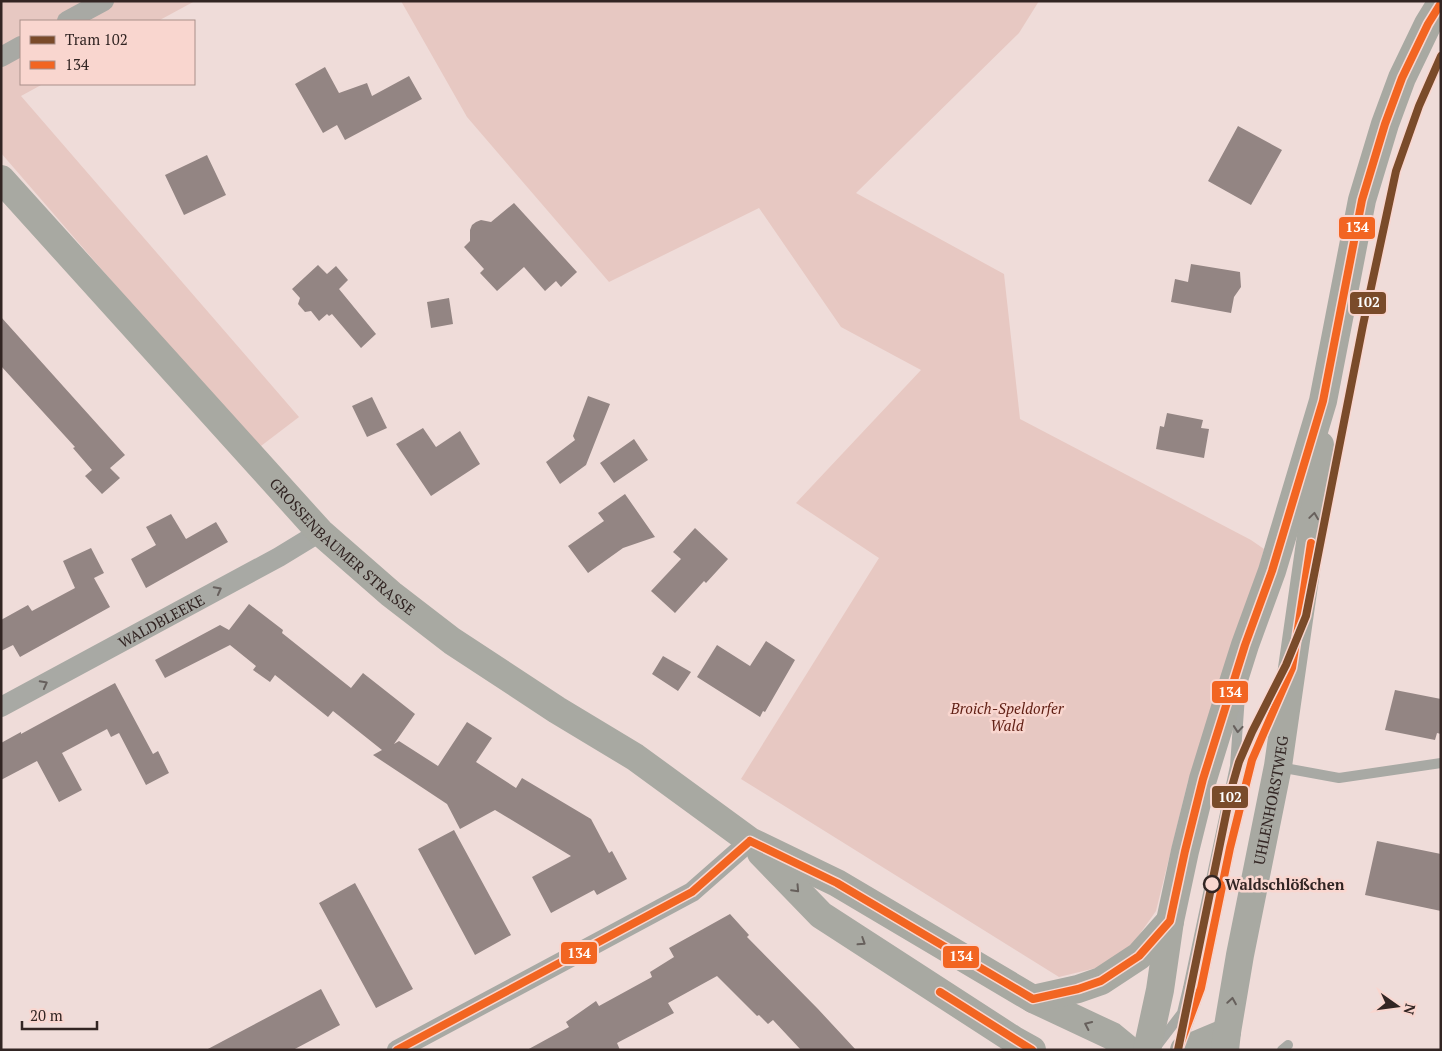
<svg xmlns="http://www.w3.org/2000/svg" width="1442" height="1051" font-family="'PT Serif',serif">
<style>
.green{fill:#e7c8c2}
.building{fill:#938583}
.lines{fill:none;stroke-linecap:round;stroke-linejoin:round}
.lane{stroke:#a8a9a4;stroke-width:10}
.street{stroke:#a8a9a4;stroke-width:20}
.secondary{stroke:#a8a9a2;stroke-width:28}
.bus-1-casing{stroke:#f9d6cf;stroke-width:11}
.bus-1{stroke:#f26522;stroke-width:8}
.tram-1-casing{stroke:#f9d6cf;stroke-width:11}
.tram-1{stroke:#7a4b2a;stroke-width:8}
.oneway{stroke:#67605c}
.oneway2{stroke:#67605d}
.stop-dot{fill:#f9d6cf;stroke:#322523;stroke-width:2.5}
.labels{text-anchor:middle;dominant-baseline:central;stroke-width:5;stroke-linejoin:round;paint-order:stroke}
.street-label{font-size:15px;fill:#322523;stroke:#f9d6cf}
.park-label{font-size:15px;font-style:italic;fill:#622116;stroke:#f9d6cf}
.stop-label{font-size:15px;font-weight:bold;fill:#322523;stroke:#f9d6cf;text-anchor:start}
.line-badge{stroke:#f9d6cf;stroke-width:2}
.badge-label{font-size:14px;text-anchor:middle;font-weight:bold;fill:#fff}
</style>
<rect width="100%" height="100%" fill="#efdcd9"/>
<path class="green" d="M 1,1 L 195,1 L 158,21 L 21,21 L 21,84 L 43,84 L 21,96 L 299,417 L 257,449 L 1,153 Z
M 401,1 L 1039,1 L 1019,33 L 856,193 L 1004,274 L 1020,419 L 1251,540 L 1264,549 L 1221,704 L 1188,781 L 1156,911 L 1132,945 L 1100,967 L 1059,977 L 741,779 L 879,558 L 796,503 L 921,370 L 841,327 L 759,208 L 609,282 L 467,117 Z"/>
<path class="building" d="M 325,67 L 339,93 L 367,83 L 372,96 L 409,76 L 422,99 L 345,140 L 337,125 L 323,133 L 295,84 Z
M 1238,126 L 1282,150 L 1251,205 L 1208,181 Z
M 207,155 L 226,195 L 184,215 L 165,175 Z
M 514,203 L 577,272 L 561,287 L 556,281 L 545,291 L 524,267 L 497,291 L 480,273 L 484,269 L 464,247 L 470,241 L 470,230 L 472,225 L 476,222 L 481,220 L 491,222 Z
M 1191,264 L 1240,272 L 1241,287 L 1234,297 L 1231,313 L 1171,302 L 1175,279 L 1188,282 Z
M 318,265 L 327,274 L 336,266 L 348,280 L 339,289 L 376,334 L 361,348 L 332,314 L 329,316 L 327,314 L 319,321 L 311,311 L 305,312 L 298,304 L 300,298 L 292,289 Z
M 449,298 L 453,324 L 431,328 L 427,302 Z
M 1,317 L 125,455 L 110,468 L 120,478 L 102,494 L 85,476 L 92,470 L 73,448 L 75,447 L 1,366 Z
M 588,396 L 610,404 L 586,465 L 560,484 L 546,462 L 575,440 L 573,436 Z
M 372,397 L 387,428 L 367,437 L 352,406 Z
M 1167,413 L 1203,420 L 1201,428 L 1209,429 L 1204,458 L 1156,449 L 1160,426 L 1164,427 Z
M 423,428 L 436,447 L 460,431 L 480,464 L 431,496 L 396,444 Z
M 634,439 L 648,460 L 614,483 L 600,463 Z
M 625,494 L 655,537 L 623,548 L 588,573 L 568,546 L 604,521 L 598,513 Z
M 171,514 L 186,539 L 216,522 L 228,542 L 146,588 L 131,559 L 156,545 L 146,527 Z
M 695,528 L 728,559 L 706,583 L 704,581 L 675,613 L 651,591 L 681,559 L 673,552 Z
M 91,548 L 104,573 L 94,578 L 110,607 L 20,657 L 13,645 L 1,651 L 1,620 L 28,605 L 32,611 L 75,588 L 63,561 Z
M 249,604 L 283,630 L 282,633 L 351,688 L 363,673 L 415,714 L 394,744 L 399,741 L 438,766 L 467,722 L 492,738 L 476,762 L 516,788 L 522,778 L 591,819 L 609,853 L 612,851 L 627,879 L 597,895 L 594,890 L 551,913 L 532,877 L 571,856 L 495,810 L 460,829 L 447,804 L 373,755 L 382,750 L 333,711 L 328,717 L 275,675 L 270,682 L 253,670 L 256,666 L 230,645 L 165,678 L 155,660 L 220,625 L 229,630 Z
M 766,641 L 795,660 L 765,712 L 763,711 L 760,717 L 697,677 L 717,645 L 750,666 Z
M 663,656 L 691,672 L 678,691 L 652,674 Z
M 115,683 L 153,754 L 158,751 L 169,773 L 146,785 L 119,733 L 111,737 L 107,729 L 62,753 L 82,790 L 59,802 L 37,761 L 1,780 L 1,743 L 21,732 L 21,734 Z
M 1395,690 L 1441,699 L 1441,734 L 1437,733 L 1435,740 L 1385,730 Z
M 454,830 L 511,935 L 475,955 L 418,849 Z
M 1377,841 L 1441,854 L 1441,911 L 1365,895 Z
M 355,883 L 413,989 L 376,1008 L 319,903 Z
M 730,914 L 749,935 L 747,937 L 818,1009 L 856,1050 L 801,1050 L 773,1020 L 768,1024 L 759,1015 L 757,1016 L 717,976 L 668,1003 L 674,1013 L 617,1043 L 620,1050 L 527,1050 L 569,1027 L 566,1022 L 596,1001 L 599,1006 L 652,977 L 650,972 L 674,957 L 669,948 Z
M 321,989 L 340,1025 L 293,1050 L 206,1050 Z"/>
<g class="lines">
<path class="lane" d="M 1279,767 L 1339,778 L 1441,763
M 1180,1046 L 1201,988 L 1230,848 L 1252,760 L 1277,703
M 1156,1047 L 1182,1013 L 1188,988 L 1235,766 L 1240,696
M 1282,1050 L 1288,1045"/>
<g class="street">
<path d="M 67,21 L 104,1"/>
<path d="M 1,57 L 21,46"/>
<path id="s1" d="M 1,707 L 279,557 L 320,532"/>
<path d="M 397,1050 L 692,892 L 750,841"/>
</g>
<g class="secondary">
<path id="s2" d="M 1,179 L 320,532 L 391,594 L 452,641 L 557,710 L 635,757 L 750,841 L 837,883 L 1033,999 L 1112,1036 L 1129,1050"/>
<path d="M 761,853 L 821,915 L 1014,1040 L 1032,1050"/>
<path d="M 1033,999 L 1078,989 L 1101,981 L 1139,956 L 1170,921"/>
<path d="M 1147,1050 L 1160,990 L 1170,921 L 1185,851 L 1203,779 L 1224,711 L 1245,645 L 1272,571 L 1323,401 L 1362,200 L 1385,124 L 1402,78 L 1428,24 L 1441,3"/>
<path d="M 1184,1050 L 1227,1032"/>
<path id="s3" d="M 1225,1050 L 1227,1032 L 1240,955 L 1278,766 L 1318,487 L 1320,445"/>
</g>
<g class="bus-1-casing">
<path id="bus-1" d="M 750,841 L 837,883 L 1033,999 L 1078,989 L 1101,981 L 1139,956 L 1170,921 L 1185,851 L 1203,779 L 1245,645 L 1272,571 L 1323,401 L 1362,200 L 1385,124 L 1402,78 L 1428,24 L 1441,3
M 940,992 L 1032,1050
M 397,1050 L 692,892 L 750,841
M 1178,1050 L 1201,988 L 1230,848 L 1252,760 L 1292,668 L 1311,543"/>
</g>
<use href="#bus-1" class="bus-1"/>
<g class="tram-1-casing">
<path id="tram-1" d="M 1178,1050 L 1231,790 L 1239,762 L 1252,732 L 1286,665 L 1306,616 L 1363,325 L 1396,171 L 1419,106 L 1441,56"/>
</g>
<use href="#tram-1" class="tram-1"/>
</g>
<defs><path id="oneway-chevron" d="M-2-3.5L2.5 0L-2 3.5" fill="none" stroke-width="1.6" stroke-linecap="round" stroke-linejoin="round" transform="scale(1.25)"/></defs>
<g class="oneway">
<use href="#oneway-chevron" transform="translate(1314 516) rotate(-82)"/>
<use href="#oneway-chevron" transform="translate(796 889) rotate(47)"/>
<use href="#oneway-chevron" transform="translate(862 942) rotate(33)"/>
<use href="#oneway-chevron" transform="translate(1232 1001) rotate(-81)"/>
<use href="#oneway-chevron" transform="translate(1088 1025) rotate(-155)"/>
</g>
<g class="oneway2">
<use href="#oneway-chevron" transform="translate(218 590) rotate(-28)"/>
<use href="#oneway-chevron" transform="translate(44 684) rotate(-28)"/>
<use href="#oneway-chevron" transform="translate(1238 729) rotate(95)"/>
</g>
<circle class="stop-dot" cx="1212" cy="884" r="8"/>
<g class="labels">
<g class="street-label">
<text stroke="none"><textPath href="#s2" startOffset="502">GROSSENBAUMER STRASSE</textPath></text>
<text stroke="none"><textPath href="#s1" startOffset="182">WALDBLEEKE</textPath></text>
<text stroke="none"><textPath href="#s3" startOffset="254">UHLENHORSTWEG</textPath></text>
</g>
<g class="park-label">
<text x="1007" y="708">Broich-Speldorfer<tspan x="1007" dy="17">Wald</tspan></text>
</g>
<g class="stop-label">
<text x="1225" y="884">Waldschlößchen</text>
</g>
</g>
<g class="line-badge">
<rect x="1338" y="216" width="38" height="24" rx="5" fill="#f26522"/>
<rect x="1349" y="291" width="38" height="24" rx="5" fill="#7a4b2a"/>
<rect x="1211" y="680" width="38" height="24" rx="5" fill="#f26522"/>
<rect x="1211" y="785" width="38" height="24" rx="5" fill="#7a4b2a"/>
<rect x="560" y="941" width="38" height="24" rx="5" fill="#f26522"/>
<rect x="942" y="945" width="38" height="24" rx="5" fill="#f26522"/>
</g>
<g class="badge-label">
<text x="1357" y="232">134</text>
<text x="1368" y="307">102</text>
<text x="1230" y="697">134</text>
<text x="1230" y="802">102</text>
<text x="579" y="958">134</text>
<text x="961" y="961">134</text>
</g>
<rect width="1442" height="1051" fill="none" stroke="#322523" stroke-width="5"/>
<rect x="20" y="20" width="175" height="65" fill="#f9d6cf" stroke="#a98f8a"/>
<rect x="30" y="36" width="25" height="8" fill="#7a4b2a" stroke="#a98f8a"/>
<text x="65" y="45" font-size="15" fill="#322523">Tram 102</text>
<rect x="30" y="61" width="25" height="8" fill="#f26522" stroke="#a98f8a"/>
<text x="65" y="70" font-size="15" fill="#322523">134</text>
<g transform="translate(1397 1006) rotate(104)" stroke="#f9d6cf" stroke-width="4" paint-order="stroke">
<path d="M0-4L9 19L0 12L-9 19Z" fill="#322523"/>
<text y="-8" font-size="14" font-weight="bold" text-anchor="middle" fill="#322523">N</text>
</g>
<path d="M22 1021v8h75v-8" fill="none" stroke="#322523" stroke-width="2.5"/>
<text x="30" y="1021" font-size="15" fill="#322523" stroke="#f9d6cf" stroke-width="4" paint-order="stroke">20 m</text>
</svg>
